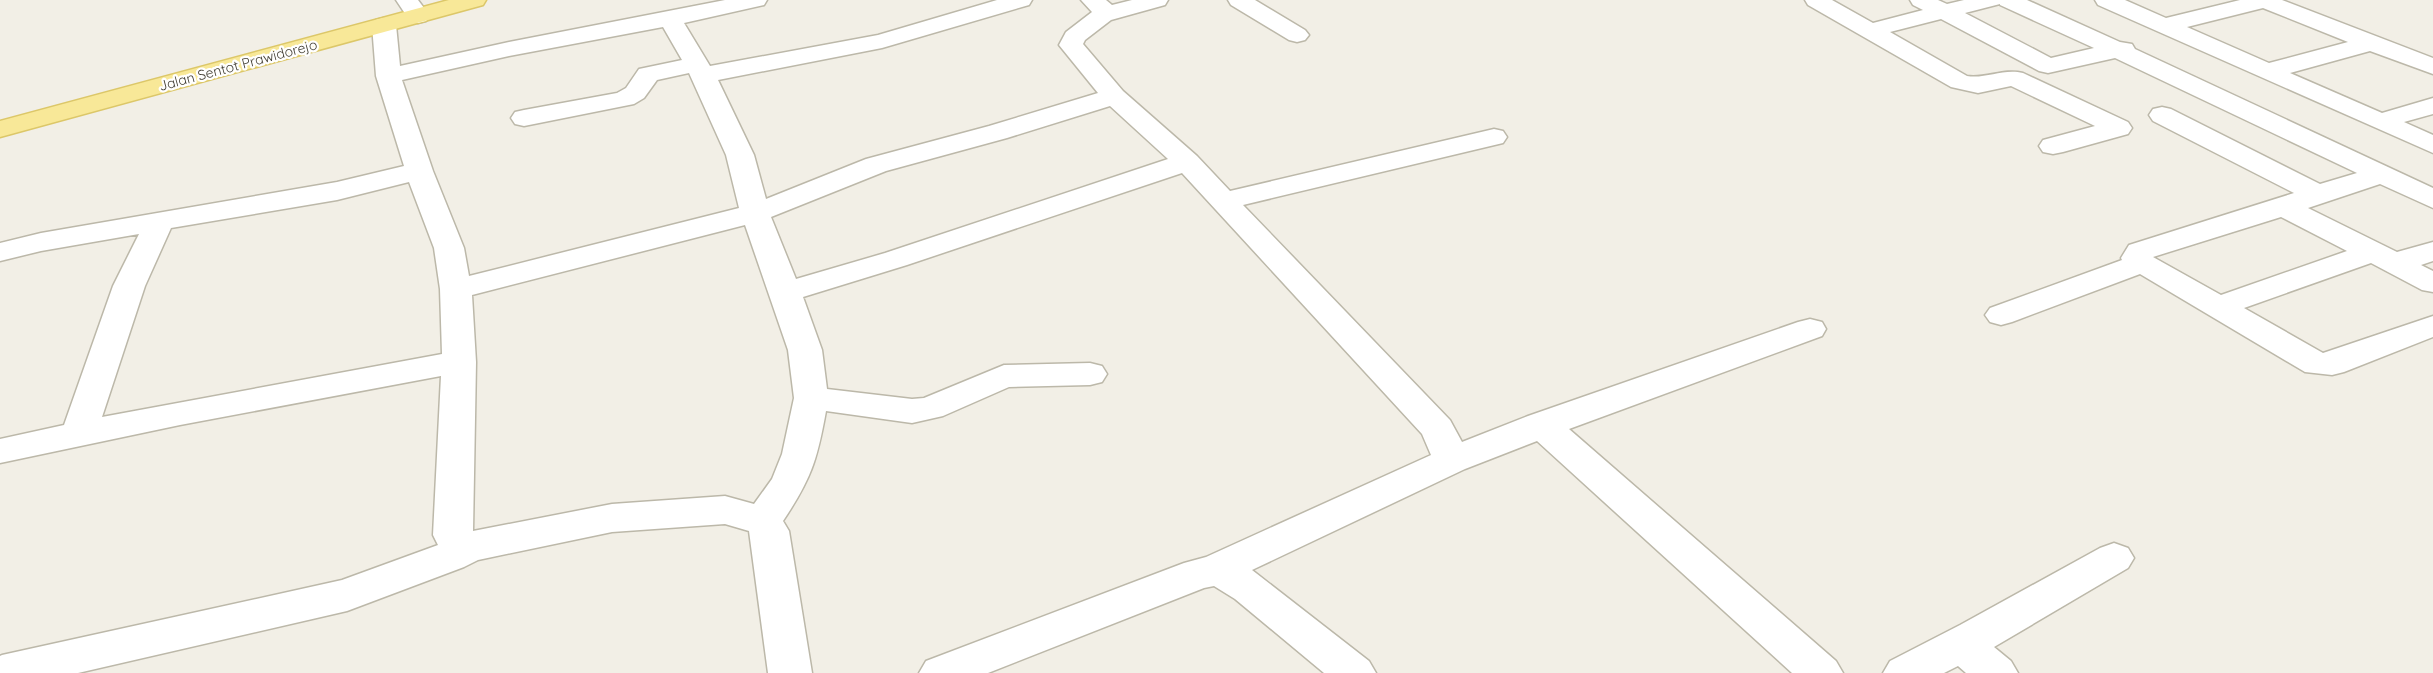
<svg xmlns="http://www.w3.org/2000/svg" width="2433" height="673" font-family="Quicksand,sans-serif">
<style>
.lines{fill:none;stroke-linecap:round;stroke-linejoin:round}
.minor-casing{stroke:#bcb8a9;stroke-width:3}
.major-casing{stroke:#dcc769;stroke-width:3}
.minor{fill:#fff;fill-rule:evenodd}
.major{fill:#f8e898;fill-rule:evenodd}
.labels{text-anchor:middle;dominant-baseline:central;stroke-width:4.5;stroke-linejoin:round;paint-order:stroke}
.far-street-label{font-size:14px;fill:#444035;stroke:#fff}
</style>
<rect width="100%" height="100%" fill="#f2efe6"/>
<g class="lines">
<g class="minor-casing">
<path id="minor" d="M 396,0 L 418,0 L 430,16 L 426,21 L 418,23 L 410,21 Z
M 725,0 L 767,0 L 764,5 L 684,23 L 710,66 L 878,35 L 997,0 L 1032,0 L 1029,5 L 882,48 L 718,80 L 754,155 L 766,199 L 866,159 L 989,126 L 1098,93 L 1059,45 L 1066,32 L 1092,12 L 1081,0 L 1106,0 L 1112,5 L 1132,0 L 1168,0 L 1165,5 L 1111,20 L 1085,40 L 1083,44 L 1123,91 L 1197,156 L 1230,191 L 1494,129 L 1503,131 L 1507,137 L 1503,143 L 1243,205 L 1450,420 L 1462,442 L 1528,416 L 1798,322 L 1810,319 L 1822,322 L 1826,329 L 1822,336 L 1569,429 L 1836,661 L 1843,673 L 1792,673 L 1537,441 L 1465,469 L 1252,570 L 1369,661 L 1376,673 L 1324,673 L 1235,599 L 1214,586 L 1204,588 L 988,673 L 919,673 L 926,661 L 1184,563 L 1206,557 L 1431,455 L 1422,434 L 1182,173 L 907,265 L 803,297 L 822,350 L 827,389 L 912,399 L 924,398 L 1004,365 L 1090,363 L 1102,366 L 1107,374 L 1102,382 L 1090,385 L 1009,387 L 943,416 L 912,423 L 826,411 C 817,461 811,479 783,521 L 789,531 L 812,673 L 768,673 L 749,531 L 725,524 L 612,532 L 478,560 L 464,567 L 347,611 L 78,673 L 0,673 L 0,656 L 2,655 L 342,580 L 438,545 L 433,535 L 441,376 L 180,425 L 0,463 L 0,439 L 64,425 L 113,286 L 139,234 L 41,251 L 0,261 L 0,243 L 41,233 L 337,182 L 404,166 L 376,76 L 372,25 L 376,20 L 384,18 L 392,20 L 396,25 L 400,66 L 509,42 ZM 663,27 L 682,60 L 639,69 L 626,88 L 617,93 L 524,110 L 515,112 L 511,118 L 515,124 L 524,126 L 634,104 L 644,98 L 657,80 L 689,73 L 726,155 L 739,208 L 469,276 L 464,248 L 433,171 L 402,80 L 509,56 ZM 1110,106 L 1168,159 L 885,253 L 796,279 L 771,217 L 886,171 L 1007,138 ZM 409,182 L 434,248 L 440,289 L 442,354 L 102,417 L 145,286 L 171,228 L 337,200 ZM 745,225 L 788,350 L 794,398 L 782,454 L 772,479 L 754,504 L 725,496 L 612,504 L 473,531 L 476,362 L 472,295 Z
M 1228,0 L 1255,0 L 1305,30 L 1309,35 L 1305,40 L 1297,42 L 1289,40 L 1231,5 Z
M 1805,0 L 1832,0 L 1873,23 L 1923,10 L 1913,5 L 1910,0 L 1938,0 L 1947,4 L 1964,0 L 2027,0 L 2120,42 L 2132,44 L 2135,49 L 2433,188 L 2433,208 L 2380,184 L 2308,208 L 2397,252 L 2433,242 L 2433,261 L 2421,265 L 2433,271 L 2433,292 L 2422,290 L 2371,263 L 2244,308 L 2323,353 L 2433,316 L 2433,337 L 2344,372 L 2332,375 L 2305,372 L 2140,274 L 2012,322 L 2001,325 L 1990,322 L 1985,315 L 1990,308 L 2122,260 L 2121,258 L 2129,245 L 2294,193 L 2153,121 L 2149,115 L 2153,109 L 2162,107 L 2171,109 L 2320,184 L 2357,173 L 2115,58 L 2048,73 L 2039,71 L 1941,19 L 1890,32 L 1967,76 C 1986,79 2004,68 2023,73 L 2128,122 L 2132,128 L 2128,134 L 2063,152 L 2053,154 L 2043,152 L 2039,146 L 2043,140 L 2095,126 L 2011,86 L 1978,93 L 1951,87 L 1808,5 ZM 2000,4 L 2000,5 L 2094,48 L 2051,58 L 1965,13 ZM 2281,217 L 2347,251 L 2221,295 L 2153,257 Z
M 2095,0 L 2125,0 L 2166,18 L 2240,0 L 2282,0 L 2433,58 L 2433,74 L 2370,51 L 2290,73 L 2382,113 L 2433,98 L 2433,114 L 2404,122 L 2433,135 L 2433,153 L 2098,5 ZM 2263,8 L 2348,42 L 2269,63 L 2187,27 Z
M 2114,543 L 2128,548 L 2134,558 L 2128,568 L 1994,647 L 2011,661 L 2018,673 L 1966,673 L 1958,666 L 1944,673 L 1883,673 L 1890,661 L 1960,625 L 2100,548 Z"/>
</g>
<g class="major-casing">
<path id="major" d="M 449,0 L 486,0 L 483,5 L 0,137 L 0,121 Z"/>
</g>
<use href="#minor" class="minor"/>
<use href="#major" class="major"/>
</g>
<g class="labels">
<g class="far-street-label">
<text transform="translate(238 65) rotate(-15)">Jalan Sentot Prawidorejo</text>
</g>
</g>
</svg>
